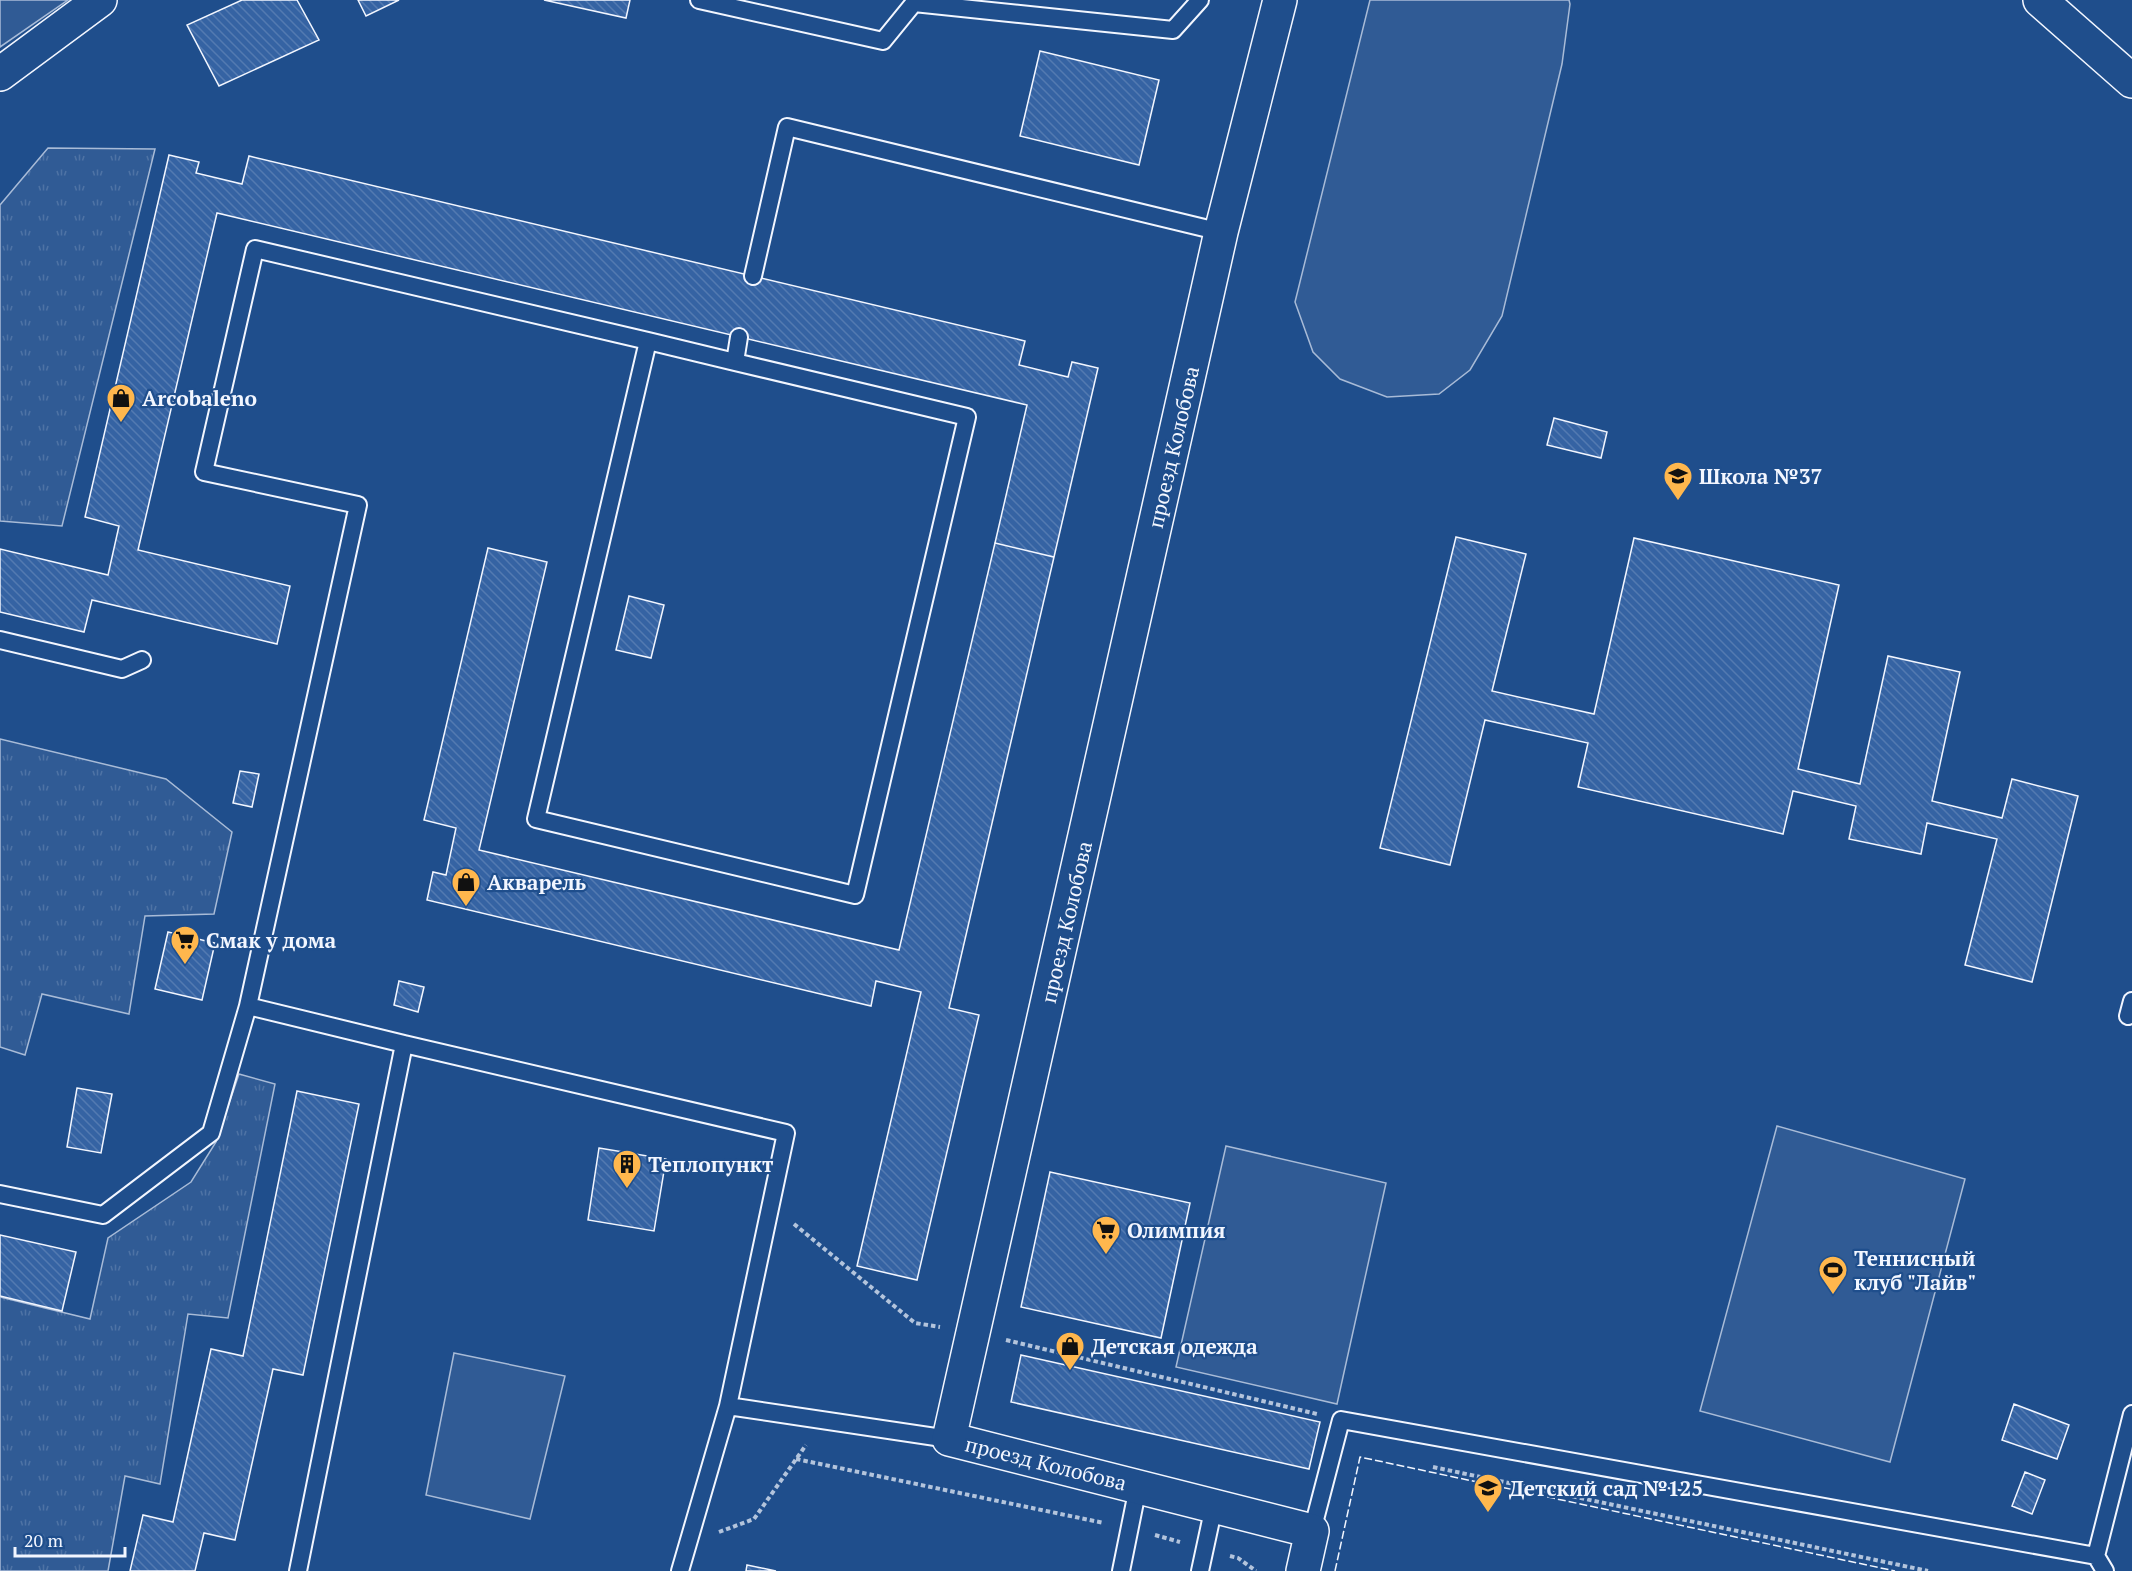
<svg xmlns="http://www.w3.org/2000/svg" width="2132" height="1571" font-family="'PT Serif',serif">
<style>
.built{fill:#305b95;stroke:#a8bbd7;stroke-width:1.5}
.park{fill:url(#park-tufts);stroke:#a8bbd7;stroke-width:1.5}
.building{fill:url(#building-back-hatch);stroke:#f2f6ff;stroke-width:1.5}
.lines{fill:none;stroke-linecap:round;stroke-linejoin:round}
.service-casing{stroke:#f2f6ff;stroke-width:20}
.minor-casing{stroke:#f2f6ff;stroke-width:36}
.tertiary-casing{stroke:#f2f6ff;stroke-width:36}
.path{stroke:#b3c4dc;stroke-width:4;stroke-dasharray:4.5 3;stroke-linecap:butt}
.service{stroke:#1f4e8c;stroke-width:16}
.minor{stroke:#1f4e8c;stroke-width:33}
.tertiary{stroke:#1f4e8c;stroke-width:33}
.fence{stroke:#f2f6ff;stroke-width:1.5;stroke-dasharray:8 3;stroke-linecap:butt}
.labels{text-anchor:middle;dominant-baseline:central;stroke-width:4.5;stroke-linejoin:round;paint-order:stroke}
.poi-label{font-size:21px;font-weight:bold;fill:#f2f6ff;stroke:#1f4e8c;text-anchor:start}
.street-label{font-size:21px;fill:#f2f6ff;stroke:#1f4e8c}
</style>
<defs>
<pattern id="park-tufts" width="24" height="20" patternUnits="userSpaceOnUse" patternTransform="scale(1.5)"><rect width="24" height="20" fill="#305b95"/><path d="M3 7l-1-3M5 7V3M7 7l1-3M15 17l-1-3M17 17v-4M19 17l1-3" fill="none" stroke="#4e73a5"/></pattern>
<pattern id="building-back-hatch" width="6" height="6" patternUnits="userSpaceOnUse" patternTransform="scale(1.5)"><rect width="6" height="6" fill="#3563a3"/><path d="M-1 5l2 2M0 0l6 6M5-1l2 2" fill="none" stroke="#537ab1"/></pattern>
</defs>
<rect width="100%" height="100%" fill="#1f4e8c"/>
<path class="built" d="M 0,0 L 68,0 L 0,47 Z
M 1370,0 L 1569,0 L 1570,4 L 1562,64 L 1502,316 L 1470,370 L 1439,394 L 1387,397 L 1340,379 L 1313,352 L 1295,302 Z
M 1777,1126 L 1965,1179 L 1890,1462 L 1700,1411 Z
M 1226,1146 L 1386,1183 L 1337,1404 L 1176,1367 Z
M 454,1353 L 565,1376 L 530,1519 L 426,1495 Z"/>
<path class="park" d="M 48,148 L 155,149 L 62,526 L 0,521 L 0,205 Z
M 0,739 L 166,779 L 232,832 L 214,914 L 145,916 L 129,1014 L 42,994 L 25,1055 L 0,1047 Z
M 239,1074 L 275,1084 L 228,1318 L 188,1314 L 160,1484 L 125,1476 L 108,1571 L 0,1571 L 0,1297 L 90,1319 L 108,1238 L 191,1182 L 216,1142 Z"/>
<path class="building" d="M 242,0 L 297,0 L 319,40 L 219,86 L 187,25 Z
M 358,0 L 399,0 L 366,16 Z
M 544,0 L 630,0 L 626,18 Z
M 1040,51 L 1159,80 L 1139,165 L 1020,136 Z
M 169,155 L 199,162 L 196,173 L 242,184 L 249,156 L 1025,341 L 1019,365 L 1068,377 L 1072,362 L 1098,368 L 1054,557 L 995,543 L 1027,405 L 217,213 L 138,550 L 290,586 L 277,644 L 92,600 L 84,632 L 0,612 L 0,549 L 108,575 L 119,526 L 85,517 Z
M 1554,418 L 1607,432 L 1601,458 L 1547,445 Z
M 1456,537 L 1526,554 L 1492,691 L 1594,714 L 1634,538 L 1839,585 L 1798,769 L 1860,784 L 1888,656 L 1960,672 L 1932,801 L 2002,818 L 2012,779 L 2078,796 L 2032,982 L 1965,965 L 1997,839 L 1927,823 L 1921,854 L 1849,839 L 1856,806 L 1793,791 L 1783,834 L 1578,787 L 1588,743 L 1485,720 L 1450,865 L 1380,848 Z
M 995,543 L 1054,557 L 949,1008 L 979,1015 L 917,1280 L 857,1266 L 921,992 L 876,981 L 871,1006 L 427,900 L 433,872 L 446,875 L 456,828 L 424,820 L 488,548 L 547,562 L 479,850 L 899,950 Z
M 629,596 L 664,605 L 651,658 L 616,650 Z
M 240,771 L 259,774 L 252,807 L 233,803 Z
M 168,932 L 215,943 L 202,1000 L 155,989 Z
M 399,981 L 424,987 L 418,1012 L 394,1005 Z
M 77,1088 L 112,1094 L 101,1153 L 67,1147 Z
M 297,1091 L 359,1104 L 303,1375 L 273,1369 L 235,1540 L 204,1533 L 195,1571 L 130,1571 L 143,1515 L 173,1522 L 211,1349 L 243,1356 Z
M 599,1148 L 666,1159 L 654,1231 L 588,1220 Z
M 1050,1172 L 1190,1203 L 1161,1338 L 1021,1307 Z
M 0,1235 L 76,1252 L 62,1311 L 0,1296 Z
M 1021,1355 L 1320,1422 L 1309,1469 L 1011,1402 Z
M 2014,1404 L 2069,1425 L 2057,1459 L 2002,1440 Z
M 2025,1472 L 2045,1480 L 2032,1514 L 2012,1506 Z
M 747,1565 L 776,1571 L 746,1571 Z"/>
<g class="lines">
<g class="service-casing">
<path id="service" d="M 699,0 L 883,41 L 914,3 L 1173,30 L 1200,0
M 753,276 L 787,127 L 1221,232
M 735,362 L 648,341 L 536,819 L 855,895 L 967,417 L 735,362 L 739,337
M 0,640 L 122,669 L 142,660
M 248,1006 L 358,505 L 204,472 L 255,249 L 648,341
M 2128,1016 L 2132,1001
M 0,1194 L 103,1215 L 211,1133 L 248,1006 L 404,1044
M 1312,1531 L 1341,1420 L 2096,1556 L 2105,1571
M 2096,1556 L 2132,1414
M 298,1571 L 404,1044 L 786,1133 L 728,1406 L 949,1439
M 680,1571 L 728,1406
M 1121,1571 L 1138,1487
M 1200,1571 L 1214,1506"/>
</g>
<g class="minor-casing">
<path id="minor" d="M 1280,0 L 1221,232 L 949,1439 L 1312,1531 L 1303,1571"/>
</g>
<g class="tertiary-casing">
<path id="tertiary" d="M 2040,0 L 2132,81
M 0,74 L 100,0"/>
</g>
<path class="path" d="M 794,1224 L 915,1323 L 940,1327
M 1006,1340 L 1317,1414
M 796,1459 L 1104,1523
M 1433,1467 L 1928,1571
M 719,1532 L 754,1519 L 806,1445
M 1155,1535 L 1180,1542
M 1230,1556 L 1238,1558 L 1256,1571"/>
<use href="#service" class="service"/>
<use href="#minor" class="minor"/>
<use href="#tertiary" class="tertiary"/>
<path class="fence" d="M 1335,1571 L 1360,1457 L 1895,1571"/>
</g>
<defs>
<g id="shop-pin" transform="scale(1.5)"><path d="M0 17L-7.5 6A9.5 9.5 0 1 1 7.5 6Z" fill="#ffb74d" stroke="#1f4e8c"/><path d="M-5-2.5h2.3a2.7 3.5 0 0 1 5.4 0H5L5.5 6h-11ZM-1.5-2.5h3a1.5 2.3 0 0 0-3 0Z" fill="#111"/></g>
<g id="school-pin" transform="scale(1.5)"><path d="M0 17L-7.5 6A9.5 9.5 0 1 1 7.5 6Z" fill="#ffb74d" stroke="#1f4e8c"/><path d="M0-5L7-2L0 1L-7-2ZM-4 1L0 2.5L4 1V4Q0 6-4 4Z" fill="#111"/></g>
<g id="supermarket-pin" transform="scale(1.5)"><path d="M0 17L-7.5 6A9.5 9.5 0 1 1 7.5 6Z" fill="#ffb74d" stroke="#1f4e8c"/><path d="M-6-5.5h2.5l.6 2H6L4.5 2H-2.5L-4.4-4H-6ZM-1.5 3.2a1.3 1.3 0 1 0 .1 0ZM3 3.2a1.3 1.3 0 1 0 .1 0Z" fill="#111"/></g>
<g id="building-pin" transform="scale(1.5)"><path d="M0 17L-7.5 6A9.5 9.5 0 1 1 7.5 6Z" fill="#ffb74d" stroke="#1f4e8c"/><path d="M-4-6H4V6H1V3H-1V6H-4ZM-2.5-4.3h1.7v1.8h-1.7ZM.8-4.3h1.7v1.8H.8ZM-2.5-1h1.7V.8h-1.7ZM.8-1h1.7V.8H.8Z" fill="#111"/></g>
<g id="stadium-pin" transform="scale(1.5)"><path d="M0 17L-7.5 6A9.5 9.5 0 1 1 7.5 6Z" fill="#ffb74d" stroke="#1f4e8c"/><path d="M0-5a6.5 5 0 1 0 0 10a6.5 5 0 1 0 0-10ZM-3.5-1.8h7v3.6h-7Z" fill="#111"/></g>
</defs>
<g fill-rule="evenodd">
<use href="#shop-pin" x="121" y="398"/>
<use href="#school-pin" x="1678" y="476"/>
<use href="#shop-pin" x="466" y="882"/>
<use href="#supermarket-pin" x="185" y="940"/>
<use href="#building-pin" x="627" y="1164"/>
<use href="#supermarket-pin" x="1106" y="1230"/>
<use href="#stadium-pin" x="1833" y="1270"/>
<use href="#shop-pin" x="1070" y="1346"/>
<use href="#school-pin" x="1488" y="1488"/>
</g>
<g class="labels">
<g class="poi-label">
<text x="142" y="398">Arcobaleno</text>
<text x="1699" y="476">Школа №37</text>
<text x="487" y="882">Акварель</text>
<text x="206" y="940">Смак у дома</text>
<text x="648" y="1164">Теплопункт</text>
<text x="1127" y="1230">Олимпия</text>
<text x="1854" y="1258">Теннисный<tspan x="1854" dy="24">клуб "Лайв"</tspan></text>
<text x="1091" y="1346">Детская одежда</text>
<text x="1509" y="1488">Детский сад №125</text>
</g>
<g class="street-label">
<text transform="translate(1173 447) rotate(-77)">проезд Колобова</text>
<text transform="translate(1066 922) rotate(-77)">проезд Колобова</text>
<text transform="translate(1046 1463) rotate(14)">проезд Колобова</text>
</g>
</g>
<path d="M15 1547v9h110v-9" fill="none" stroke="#f2f6ff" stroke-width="3"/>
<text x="24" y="1547" font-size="18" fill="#f2f6ff" stroke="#1f4e8c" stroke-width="4.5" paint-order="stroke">20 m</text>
</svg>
